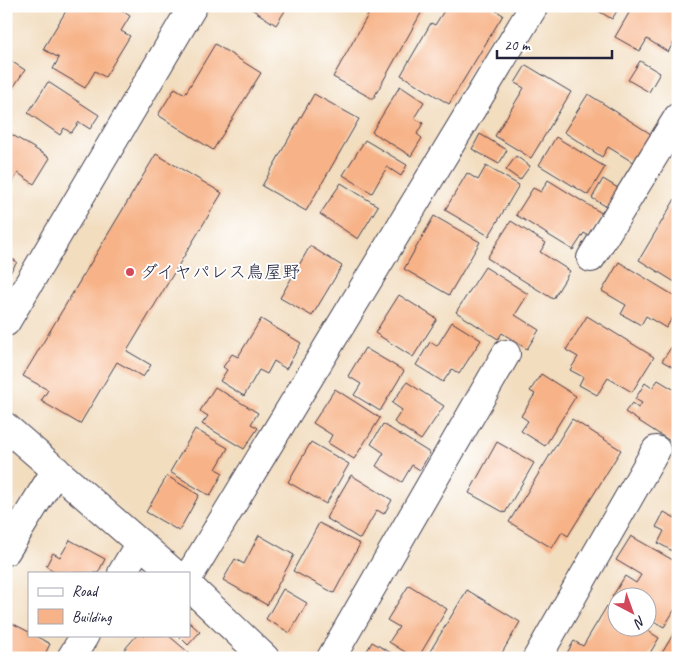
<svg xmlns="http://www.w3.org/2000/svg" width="684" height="664" font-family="Caveat,'Klee One',sans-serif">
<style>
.building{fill:#f7b287}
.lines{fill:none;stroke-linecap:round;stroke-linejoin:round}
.street-casing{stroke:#413e4f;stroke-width:30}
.street{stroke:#fff;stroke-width:28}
.poi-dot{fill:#d1495b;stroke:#fff;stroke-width:2}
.labels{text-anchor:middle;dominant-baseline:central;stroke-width:4;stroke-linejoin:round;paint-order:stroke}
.poi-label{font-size:18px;fill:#22223b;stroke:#fff;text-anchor:start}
</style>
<rect width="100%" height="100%" fill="#fff"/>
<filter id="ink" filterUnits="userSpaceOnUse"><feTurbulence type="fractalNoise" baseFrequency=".02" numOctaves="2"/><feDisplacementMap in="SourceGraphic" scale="10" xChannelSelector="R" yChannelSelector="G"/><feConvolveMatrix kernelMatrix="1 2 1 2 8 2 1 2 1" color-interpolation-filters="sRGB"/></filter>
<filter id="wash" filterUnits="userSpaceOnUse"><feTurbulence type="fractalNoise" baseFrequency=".0096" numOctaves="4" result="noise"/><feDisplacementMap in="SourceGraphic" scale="20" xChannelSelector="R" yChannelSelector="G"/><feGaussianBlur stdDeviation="1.12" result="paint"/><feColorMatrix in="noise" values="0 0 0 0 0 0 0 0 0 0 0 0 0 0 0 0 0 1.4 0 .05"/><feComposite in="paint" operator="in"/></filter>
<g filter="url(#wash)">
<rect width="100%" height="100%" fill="#f2ddbf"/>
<g id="blocks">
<path class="building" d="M 69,6 L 93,6 L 96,8 L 97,6 L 115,6 L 130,16 L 121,31 L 130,36 L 105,77 L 95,71 L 85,88 L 53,69 L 59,58 L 43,49 Z
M 247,6 L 288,6 L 276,25 Z
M 373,6 L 425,6 L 373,99 L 333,77 Z
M 447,6 L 489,6 L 503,15 L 449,104 L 401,75 L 431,23 L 435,25 Z
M 590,6 L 620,6 L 612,19 Z
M 633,6 L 664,6 L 678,14 L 678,35 L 668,52 L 647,39 L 640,51 L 615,37 Z
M 215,44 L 261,73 L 213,150 L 158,115 L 175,88 L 185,94 Z
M 6,58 L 25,70 L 6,98 Z
M 640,61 L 660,73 L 649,92 L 628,80 Z
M 526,65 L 571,92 L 531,158 L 495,136 L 524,88 L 515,83 Z
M 48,82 L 99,115 L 90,129 L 79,122 L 71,133 L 64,128 L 60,135 L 28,113 Z
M 400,86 L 424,102 L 414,118 L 423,123 L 417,134 L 422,138 L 411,156 L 372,132 Z
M 314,94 L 359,119 L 306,211 L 262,186 Z
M 588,94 L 654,136 L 636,164 L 608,147 L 602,157 L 564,132 Z
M 6,131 L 50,158 L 34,184 L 18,173 L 10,186 L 6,184 Z
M 480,134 L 507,150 L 499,164 L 472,149 Z
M 556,137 L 605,167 L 588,195 L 539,165 Z
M 365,140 L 407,165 L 401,176 L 387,167 L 372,193 L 343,175 Z
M 156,154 L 222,193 L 127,351 L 151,365 L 143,377 L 117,362 L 80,424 L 41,401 L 48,390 L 23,376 Z
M 516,156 L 530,166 L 520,180 L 506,170 Z
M 486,166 L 519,185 L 489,236 L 445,210 L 467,173 L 478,180 Z
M 603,179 L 623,191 L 612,210 L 592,198 Z
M 548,180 L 603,214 L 589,236 L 584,233 L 573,250 L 516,215 L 533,188 L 541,192 Z
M 341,183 L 378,206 L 358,239 L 320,214 Z
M 675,199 L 678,201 L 678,284 L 639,260 Z
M 434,216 L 480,242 L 449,295 L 404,269 Z
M 511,221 L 546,243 L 540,252 L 570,271 L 553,299 L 487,258 Z
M 310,246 L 342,266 L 312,316 L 280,298 Z
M 6,255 L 17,262 L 6,279 Z
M 619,262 L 678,298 L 678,309 L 666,328 L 646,316 L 641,325 L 621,314 L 626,305 L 602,291 Z
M 485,267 L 528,294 L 515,315 L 539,330 L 527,349 L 502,333 L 498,339 L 456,312 Z
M 399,295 L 437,319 L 413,357 L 375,333 Z
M 587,316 L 654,357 L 632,392 L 608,378 L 597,395 L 579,385 L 583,377 L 570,370 L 578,357 L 566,350 Z
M 261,319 L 301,343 L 286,369 L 274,361 L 267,374 L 259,370 L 244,396 L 220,381 L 227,370 L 223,367 L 232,354 L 238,357 Z
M 452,322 L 481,340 L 459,374 L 452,369 L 443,382 L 416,365 L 430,342 L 437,346 Z
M 675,342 L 678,344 L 678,370 L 662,361 Z
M 365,348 L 404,371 L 380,411 L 354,395 L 361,384 L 348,376 Z
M 541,374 L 576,396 L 545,446 L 521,431 L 528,421 L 521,416 L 535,394 L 530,391 Z
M 658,380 L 678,392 L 678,436 L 673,443 L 625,412 L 632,403 L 638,408 L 642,403 L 635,399 L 645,383 L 652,388 Z
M 407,382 L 444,406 L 421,440 L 394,422 L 402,410 L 392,403 Z
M 215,387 L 258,413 L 251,424 L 258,428 L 244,449 L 202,424 L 208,416 L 200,411 Z
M 335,389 L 380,418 L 354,459 L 328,443 L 332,435 L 313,423 Z
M 572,419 L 621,450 L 568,536 L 562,532 L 552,548 L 509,522 Z
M 383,424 L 430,453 L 420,470 L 412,465 L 402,482 L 376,466 L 384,453 L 371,444 Z
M 195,429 L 228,448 L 216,469 L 223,473 L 210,496 L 170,472 Z
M 311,442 L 349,464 L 326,504 L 288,482 Z
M 497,442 L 534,463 L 505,513 L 469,493 Z
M 351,475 L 392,500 L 384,514 L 377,510 L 360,539 L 326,518 Z
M 167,476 L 199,495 L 179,531 L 146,512 Z
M 664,512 L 675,518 L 678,512 L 678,554 L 658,543 L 664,531 L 656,527 Z
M 319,523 L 360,544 L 334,593 L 293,571 Z
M 259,535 L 294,555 L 267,605 L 223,580 L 235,559 L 244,564 Z
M 631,536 L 678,563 L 678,604 L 664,627 L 646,617 L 646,596 L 616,596 L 616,600 L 612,597 L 625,576 L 636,583 L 641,575 L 616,560 Z
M 70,540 L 105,559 L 98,573 L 57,573 L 46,566 L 53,553 L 60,557 Z
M 409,585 L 447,609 L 418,658 L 415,658 L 389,642 L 399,627 L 387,620 Z
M 283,589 L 307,603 L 290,633 L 266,619 Z
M 467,590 L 520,622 L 499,658 L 426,658 Z
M 607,606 L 616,612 L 616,626 L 640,626 L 659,638 L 647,658 L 564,658 L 574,641 L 583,646 Z
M 6,620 L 29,632 L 29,635 L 34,635 L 50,644 L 43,658 L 6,658 L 6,645 L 10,638 L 6,635 Z
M 189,622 L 200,632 L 188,645 L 178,635 L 189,635 Z
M 678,626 L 678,658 L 659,658 Z
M 137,635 L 168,635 L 195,658 L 133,658 L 124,650 Z
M 372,642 L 400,658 L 363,658 Z"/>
</g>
</g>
<g filter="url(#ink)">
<use href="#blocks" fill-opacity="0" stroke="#413e4f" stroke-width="1"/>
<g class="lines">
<g class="street-casing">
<path id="street" d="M 591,258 L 678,117
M 6,322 L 193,6
M 6,427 L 174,573
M 6,551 L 56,470
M 122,573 L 140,543
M 189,576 L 534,6
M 189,586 L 265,658
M 71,658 L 85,635
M 331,658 L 506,354
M 537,658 L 656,450"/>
</g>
<use href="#street" class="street"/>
</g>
</g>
<circle class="poi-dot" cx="130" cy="272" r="5"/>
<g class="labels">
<g class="poi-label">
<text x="140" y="272">ダイヤパレス鳥屋野</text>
</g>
</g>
<rect width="684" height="664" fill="none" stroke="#fff" stroke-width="25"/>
<rect x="28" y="572" width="162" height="65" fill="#ffffff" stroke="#a7a7b1"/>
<rect x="38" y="588" width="25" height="8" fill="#ffffff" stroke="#a7a7b1"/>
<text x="72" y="596" font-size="15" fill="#22223b">Road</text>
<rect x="38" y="609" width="25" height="15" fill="#f7b287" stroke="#a7a7b1"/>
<text x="72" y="622" font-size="15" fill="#22223b">Building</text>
<g transform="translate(632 612) rotate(139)"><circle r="24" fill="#ffffff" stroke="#a7a7b1"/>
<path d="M0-4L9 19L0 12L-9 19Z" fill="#d1495b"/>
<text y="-8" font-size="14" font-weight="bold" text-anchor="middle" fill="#22223b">N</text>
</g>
<path d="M497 50v8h115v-8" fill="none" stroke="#22223b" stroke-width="2.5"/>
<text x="504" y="50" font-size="15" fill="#22223b" stroke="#ffffff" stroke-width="4" paint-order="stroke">20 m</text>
</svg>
